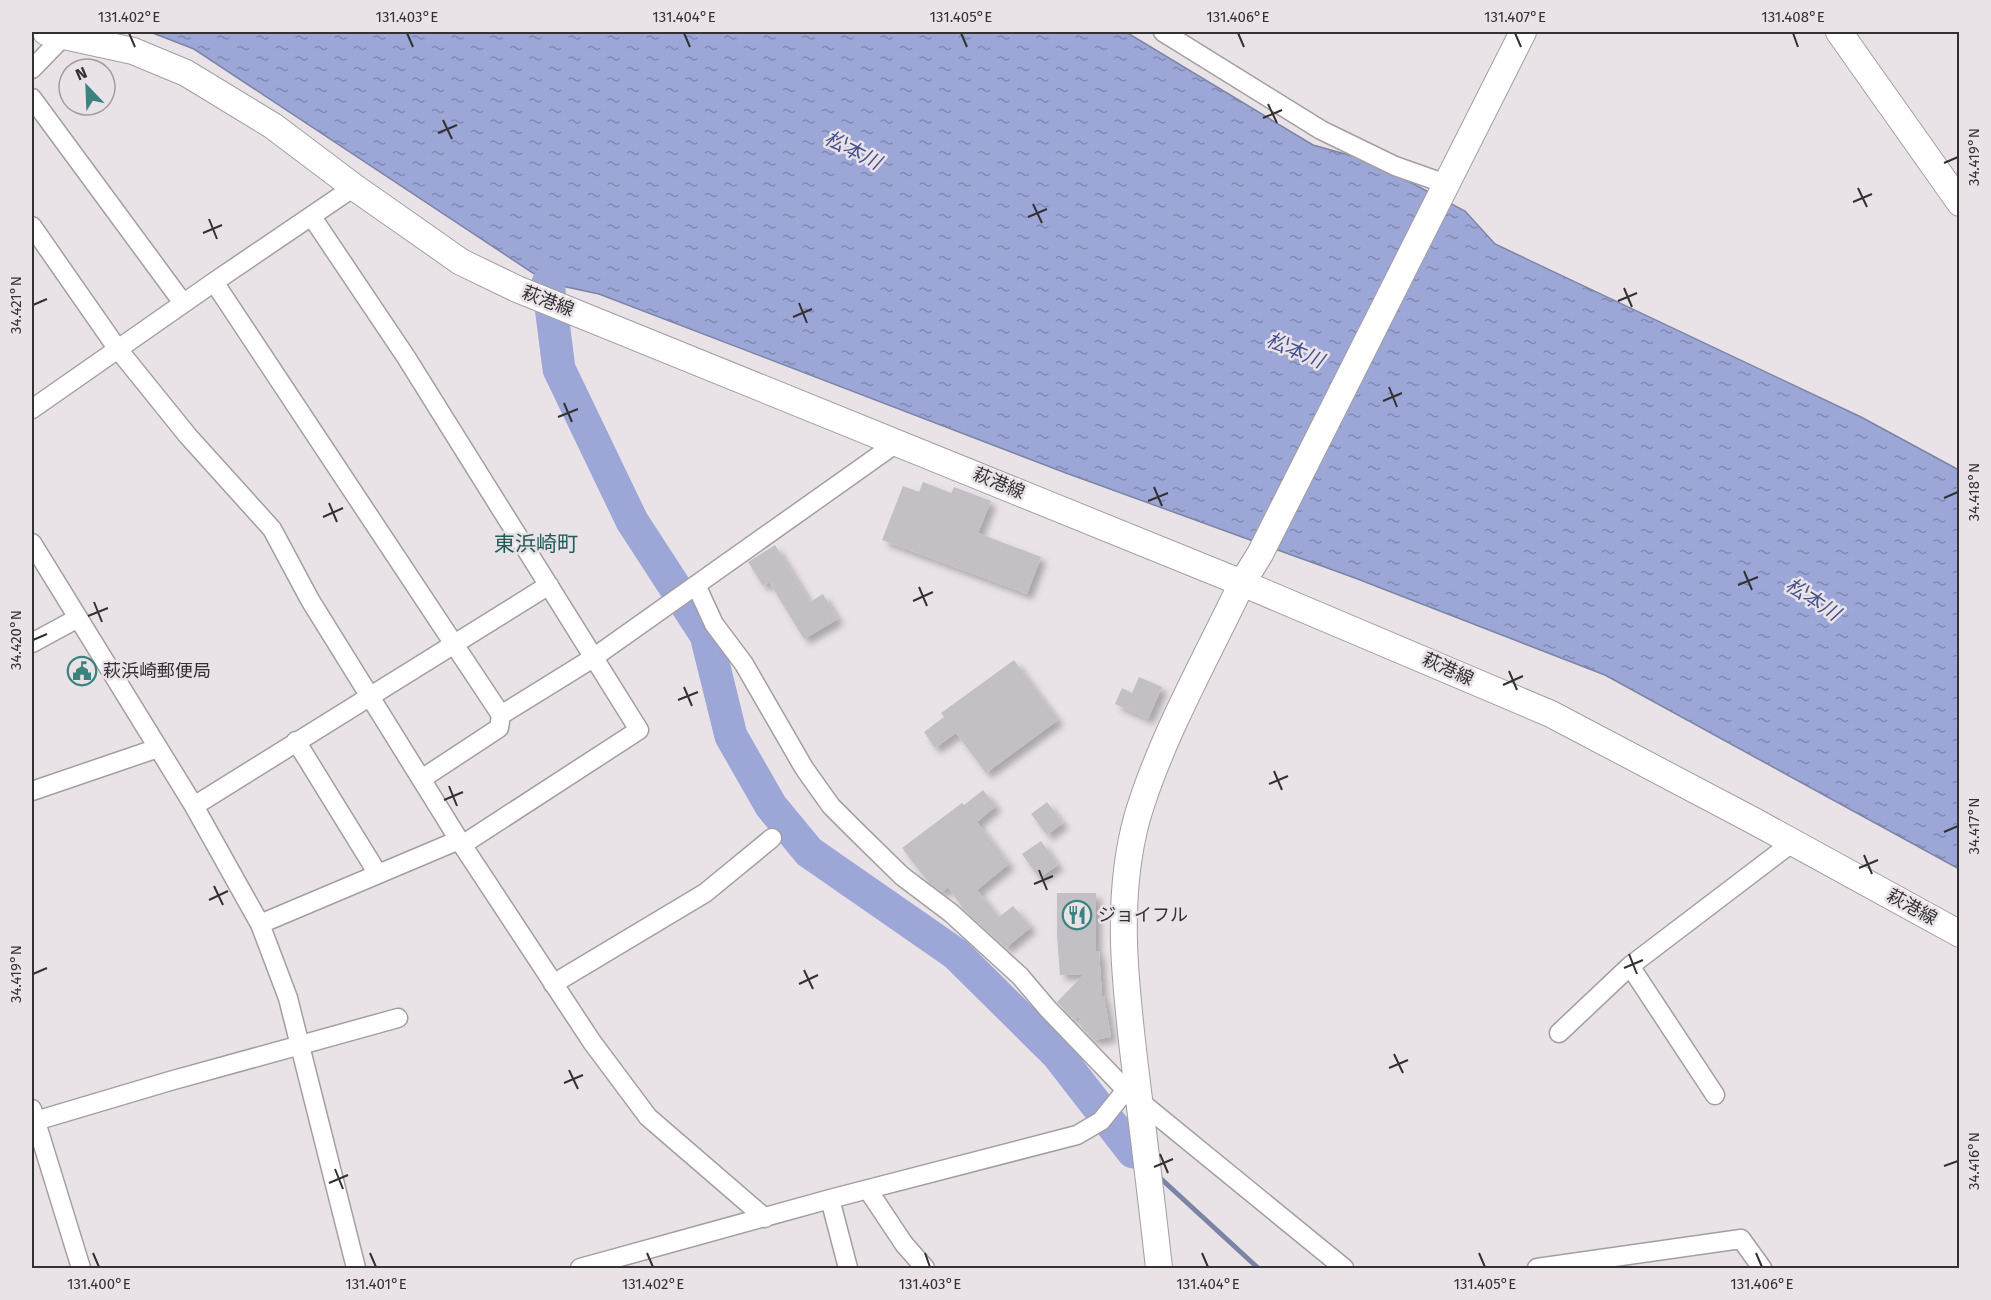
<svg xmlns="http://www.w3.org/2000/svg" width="1991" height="1300" font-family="'Fira Sans','Noto Sans JP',sans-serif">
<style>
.water{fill:url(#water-ripples);stroke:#7c84a6;stroke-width:1.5}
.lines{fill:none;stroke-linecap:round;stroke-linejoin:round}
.stream{stroke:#7c84a6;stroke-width:5}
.river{stroke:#9ca7d8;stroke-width:33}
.building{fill:#c2c0c5;filter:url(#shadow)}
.street-casing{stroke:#a39ea2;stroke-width:21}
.secondary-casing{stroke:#a39ea2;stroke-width:28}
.street{stroke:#fff;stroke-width:18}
.secondary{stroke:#fff;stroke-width:26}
.ticks{fill:none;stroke:#333132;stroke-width:2}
.labels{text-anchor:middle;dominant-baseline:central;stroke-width:5;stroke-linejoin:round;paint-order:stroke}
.street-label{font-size:18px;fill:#333132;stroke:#e9e3e8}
.poi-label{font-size:18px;fill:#333132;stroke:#e9e3e8;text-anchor:start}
.water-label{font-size:20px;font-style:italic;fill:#47518f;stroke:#e9e3e8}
.quarter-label{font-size:21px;fill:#215c59;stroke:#e9e3e8}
.neatline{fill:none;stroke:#333132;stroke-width:2}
.ticks-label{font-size:15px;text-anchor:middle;fill:#333132}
</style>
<defs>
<pattern id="water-ripples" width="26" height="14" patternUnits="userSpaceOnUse" patternTransform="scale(1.5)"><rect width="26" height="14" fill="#9ca7d8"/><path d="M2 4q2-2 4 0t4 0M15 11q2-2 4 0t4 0" fill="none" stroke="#8089b0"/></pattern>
<filter id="shadow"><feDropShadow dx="5.5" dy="5.5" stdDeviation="3" flood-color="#0004"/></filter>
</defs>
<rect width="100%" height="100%" fill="#e9e3e8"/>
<path class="water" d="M 150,32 L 1126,32 L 1313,145 L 1370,161 L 1465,211 L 1495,244 L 1861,417 L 1959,470 L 1959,869 L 1605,675 L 1355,578 L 1066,473 L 599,294 L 548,283 L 194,49 Z"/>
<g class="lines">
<path class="stream" d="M 1158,1176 L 1258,1268"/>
<path class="river" d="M 548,283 L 559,369 L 632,521 L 706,635 L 731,736 L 771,806 L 809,852 L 956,954 L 1057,1054 L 1133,1152"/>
</g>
<path class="building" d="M 923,482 L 951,493 L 954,487 L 991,501 L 978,533 L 1041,557 L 1027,594 L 882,540 L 903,486 L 919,492 Z
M 775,545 L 810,602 L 823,594 L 838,619 L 804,639 L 769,582 L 763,586 L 748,562 Z
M 1014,660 L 1058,720 L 986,773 L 956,733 L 935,748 L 924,732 L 944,717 L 941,713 Z
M 1139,677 L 1162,687 L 1148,719 L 1115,704 L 1122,688 L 1132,693 Z
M 983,790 L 996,806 L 977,822 L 1009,864 L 977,890 L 999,917 L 1013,906 L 1031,927 L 1006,948 L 964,910 L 948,887 L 942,892 L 928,882 L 902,848 L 962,803 L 964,805 Z
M 1047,802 L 1063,823 L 1047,835 L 1031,814 Z
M 1041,841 L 1058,865 L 1039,878 L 1022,854 Z
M 1057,893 L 1096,893 L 1096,951 L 1099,951 L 1102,996 L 1104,996 L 1111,1037 L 1094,1040 L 1081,1027 L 1079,1017 L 1073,1019 L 1057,1002 L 1084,974 L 1060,975 L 1057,936 Z"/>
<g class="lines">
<g class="street-casing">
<path id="street" d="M 1163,32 L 1321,130 L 1395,166 L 1446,184
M 32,69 L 65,35
M 32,98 L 183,303
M 312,217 L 406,357 L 639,730 L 462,845
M 32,226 L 117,348 L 188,436 L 272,529 L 310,600 L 459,840 L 592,1042 L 648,1117 L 765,1218
M 214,282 L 501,715
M 32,409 L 214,282 L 354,187
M 32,543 L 194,806 L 260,924 L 288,998 L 356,1268
M 696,585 L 714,624 L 744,664 L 804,768 L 831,806 L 857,832 L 902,876 L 951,913 L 1020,976 L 1048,1009 L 1126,1090 L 1344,1268
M 32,643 L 78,618
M 296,741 L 378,874
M 423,778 L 499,728 L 501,715 L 593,658 L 898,442
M 32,791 L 158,748
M 194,806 L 549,585
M 260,924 L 459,840
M 1630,966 L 1715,1095
M 553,984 L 705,893 L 772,838
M 1559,1033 L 1630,966 L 1793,842
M 32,1109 L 81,1268
M 32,1122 L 170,1081 L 398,1018
M 868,1190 L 904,1244 L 925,1268
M 830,1199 L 848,1268
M 580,1268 L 830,1199 L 1077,1135 L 1101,1121 L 1126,1090
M 1537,1268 L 1741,1239 L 1762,1268"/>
</g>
<g class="secondary-casing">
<path id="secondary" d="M 46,32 L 133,51 L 186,73 L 273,126 L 354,187 L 461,262 L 517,289 L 1242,583 L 1551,714 L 1754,821 L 1960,934
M 1839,32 L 1960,203
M 1159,1268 C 1152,1204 1144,1139 1136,1075 C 1126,991 1114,902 1137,818 C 1161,737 1206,659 1242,583 L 1260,554 L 1523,32"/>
</g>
<use href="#street" class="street"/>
<use href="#secondary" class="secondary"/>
</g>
<path class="ticks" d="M 129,33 L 135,47M 407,33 L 413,47M 684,33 L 690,47M 961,33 L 967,47M 1238,33 L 1244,47M 1515,33 L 1521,47M 1793,33 L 1798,47M 1268,104 L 1277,123M 1263,118 L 1282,110M 443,120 L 452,139M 438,133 L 457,125M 1944,163 L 1958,157M 1858,188 L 1867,207M 1853,202 L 1872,194M 1033,204 L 1042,223M 1028,217 L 1047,209M 209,219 L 217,239M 203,233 L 222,225M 1624,288 L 1632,307M 1618,301 L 1637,293M 799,303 L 807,323M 33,305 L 47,299M 793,317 L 812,309M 1389,387 L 1397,407M 1383,401 L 1402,393M 564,403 L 572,422M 558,417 L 578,409M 1154,487 L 1162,506M 1944,498 L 1958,492M 1148,501 L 1168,493M 329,503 L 337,522M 323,517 L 343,508M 1744,571 L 1752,590M 1738,585 L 1758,577M 919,587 L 927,606M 913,601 L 933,592M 94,602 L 102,622M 88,616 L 108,608M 33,640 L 47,634M 1509,671 L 1517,690M 1503,685 L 1523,676M 684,687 L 692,706M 678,700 L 698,692M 1274,771 L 1282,790M 1269,784 L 1288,776M 449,786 L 457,806M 444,800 L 463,792M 1944,832 L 1958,826M 1864,855 L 1872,874M 1859,868 L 1878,860M 1039,870 L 1047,890M 1034,884 L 1053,876M 214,886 L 223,905M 209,900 L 228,891M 1629,954 L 1637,974M 1624,968 L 1643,960M 804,970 L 813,989M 33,974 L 47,968M 799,984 L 818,975M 1394,1054 L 1403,1073M 1389,1068 L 1408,1060M 569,1070 L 578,1089M 564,1083 L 583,1075M 1160,1154 L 1168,1173M 1944,1166 L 1958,1161M 1154,1167 L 1173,1159M 335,1169 L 343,1189M 329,1183 L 348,1175M 93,1253 L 99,1267M 370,1253 L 376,1267M 647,1253 L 653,1267M 925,1253 L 930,1267M 1202,1253 L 1208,1267M 1479,1253 L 1485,1267M 1756,1253 L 1762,1267"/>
<defs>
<g id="civic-ring" transform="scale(1.5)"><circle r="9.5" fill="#e9e3e8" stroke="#3b837f" stroke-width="1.5"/><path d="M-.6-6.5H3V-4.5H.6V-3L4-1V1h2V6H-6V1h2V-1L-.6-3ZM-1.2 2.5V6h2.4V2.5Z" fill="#3b837f"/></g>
<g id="restaurant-ring" transform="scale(1.5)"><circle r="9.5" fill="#e9e3e8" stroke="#3b837f" stroke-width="1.5"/><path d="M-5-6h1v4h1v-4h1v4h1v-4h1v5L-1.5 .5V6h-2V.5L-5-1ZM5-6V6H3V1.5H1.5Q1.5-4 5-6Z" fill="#3b837f"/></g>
</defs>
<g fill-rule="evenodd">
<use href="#civic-ring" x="82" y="671"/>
<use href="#restaurant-ring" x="1077" y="915"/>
</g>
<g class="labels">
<g class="street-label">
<text transform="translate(548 301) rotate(21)">萩港線</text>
<text transform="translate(999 483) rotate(22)">萩港線</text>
<text transform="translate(1448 669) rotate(24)">萩港線</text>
<text transform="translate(1912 907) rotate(29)">萩港線</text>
</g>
<g class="poi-label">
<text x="103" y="671">萩浜崎郵便局</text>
<text x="1098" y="915">ジョイフル</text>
</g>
<g class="water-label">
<text transform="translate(853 150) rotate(27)">松本川</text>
<text transform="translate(1295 350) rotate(23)">松本川</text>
<text transform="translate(1813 599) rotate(33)">松本川</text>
</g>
<g class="quarter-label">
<text x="536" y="544">東浜崎町</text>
</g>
</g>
<rect width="1991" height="1300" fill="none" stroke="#e9e3e8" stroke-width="66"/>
<g transform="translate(87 87) rotate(337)"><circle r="28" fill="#e9e3e8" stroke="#a09c9f" stroke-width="1.5"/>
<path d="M0-4.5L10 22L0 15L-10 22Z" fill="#3b837f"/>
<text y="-9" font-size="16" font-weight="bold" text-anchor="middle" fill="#333132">N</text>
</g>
<rect x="33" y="33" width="1925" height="1234" class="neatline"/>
<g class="ticks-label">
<text x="129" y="22">131.402°E</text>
<text x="407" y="22">131.403°E</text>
<text x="684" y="22">131.404°E</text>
<text x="961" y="22">131.405°E</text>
<text x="1238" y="22">131.406°E</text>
<text x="1515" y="22">131.407°E</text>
<text x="1793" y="22">131.408°E</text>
<text transform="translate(1974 157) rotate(-90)" y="5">34.419°N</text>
<text transform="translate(16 305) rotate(-90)" y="5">34.421°N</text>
<text transform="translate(1974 492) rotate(-90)" y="5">34.418°N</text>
<text transform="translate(16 640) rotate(-90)" y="5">34.420°N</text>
<text transform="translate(1974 826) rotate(-90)" y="5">34.417°N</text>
<text transform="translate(16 974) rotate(-90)" y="5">34.419°N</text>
<text transform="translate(1974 1161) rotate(-90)" y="5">34.416°N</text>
<text x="99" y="1289">131.400°E</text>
<text x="376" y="1289">131.401°E</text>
<text x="653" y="1289">131.402°E</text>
<text x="930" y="1289">131.403°E</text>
<text x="1208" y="1289">131.404°E</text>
<text x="1485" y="1289">131.405°E</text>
<text x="1762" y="1289">131.406°E</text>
</g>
</svg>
